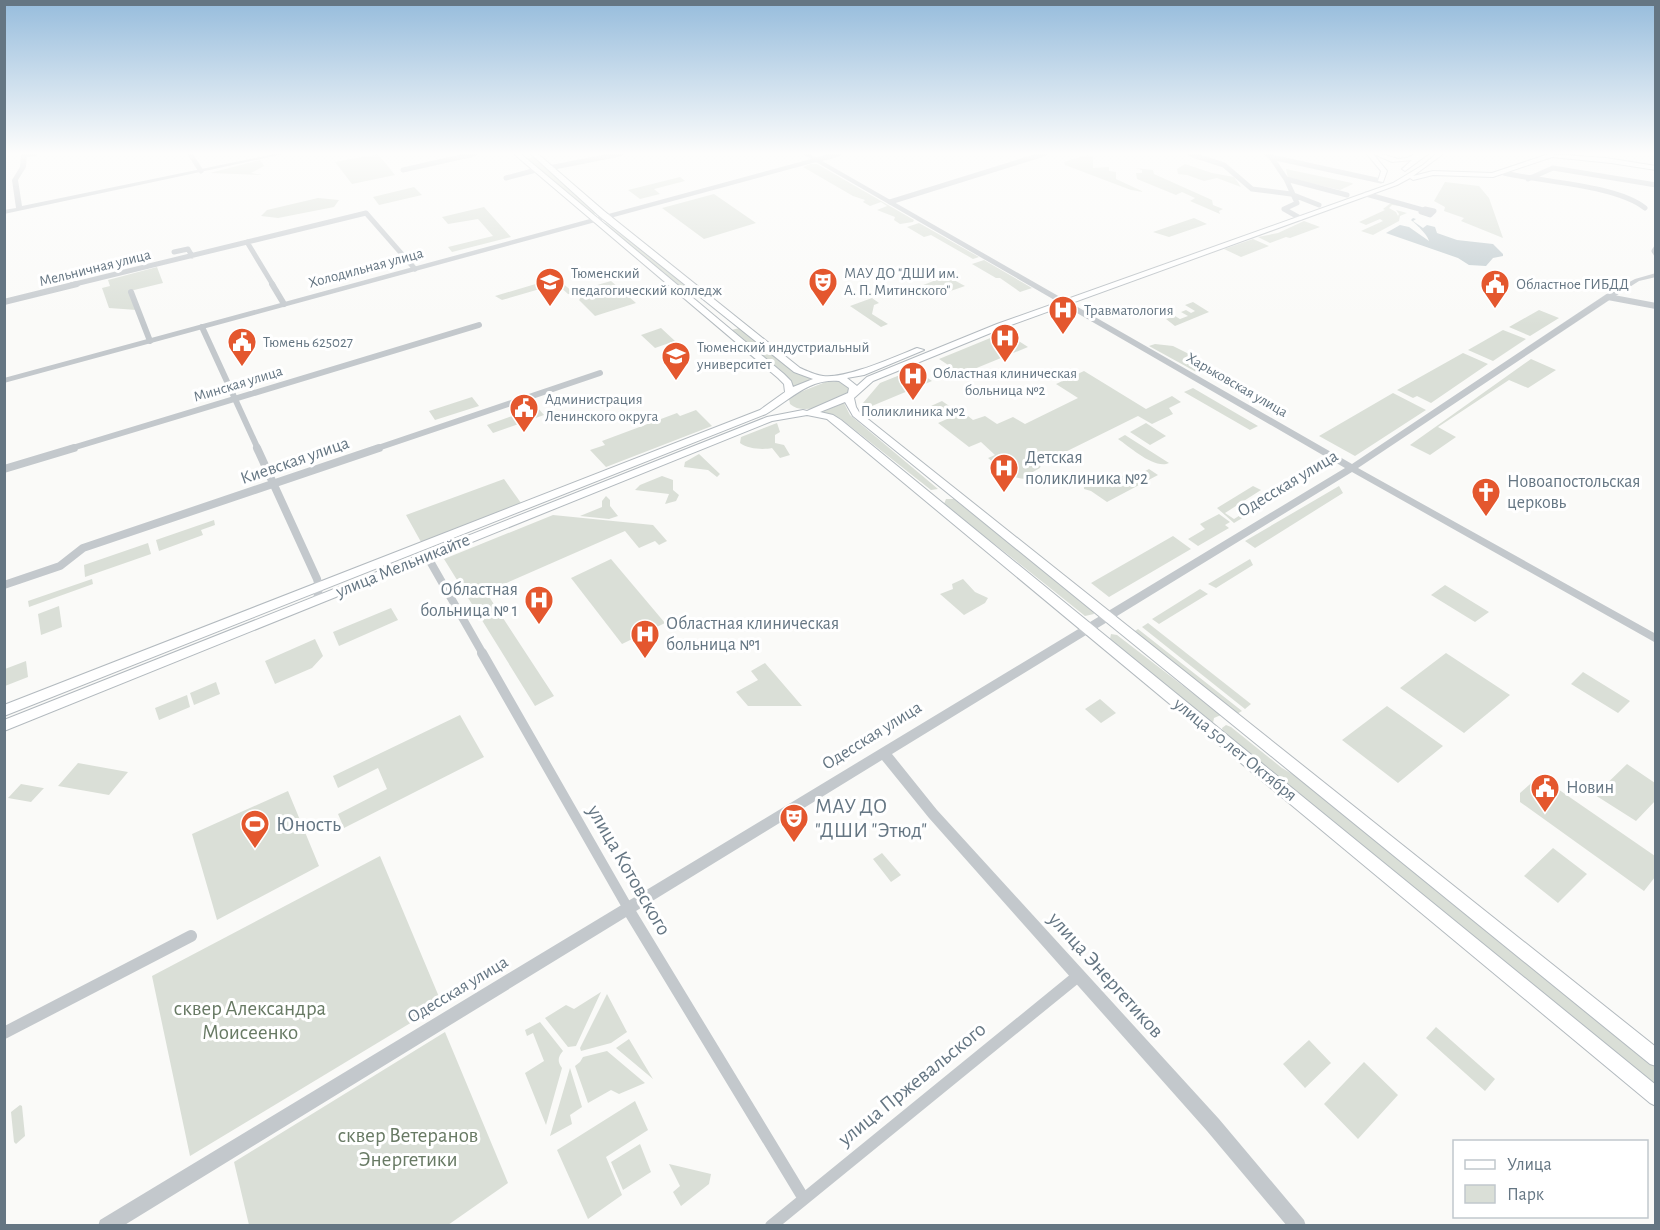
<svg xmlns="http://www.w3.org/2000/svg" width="1660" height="1230" font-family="'Alegreya Sans',sans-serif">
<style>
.green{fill:#dadfd7}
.water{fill:#bbc7cb}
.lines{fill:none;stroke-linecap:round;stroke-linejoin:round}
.secondary-casing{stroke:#b3babf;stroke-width:2}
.minor-far4{stroke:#c3c8cc;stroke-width:5}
.minor-far3{stroke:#c3c8cc;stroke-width:6}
.minor-far2{stroke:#c3c8cc;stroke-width:8}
.minor-far1{stroke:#c3c8cc;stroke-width:10}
.minor{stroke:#c3c8cc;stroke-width:12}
.tertiary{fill:#c3c8cc;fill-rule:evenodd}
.secondary{fill:#fff;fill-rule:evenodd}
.labels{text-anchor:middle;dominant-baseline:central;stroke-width:6;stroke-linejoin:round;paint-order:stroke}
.far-street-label{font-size:15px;fill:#657683;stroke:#fff}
.far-poi-label{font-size:15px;fill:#657683;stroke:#fff;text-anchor:start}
.poi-label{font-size:18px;fill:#657683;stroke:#fff;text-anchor:start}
.street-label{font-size:18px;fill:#657683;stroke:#fff}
.near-poi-label{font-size:21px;fill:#657683;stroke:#fff;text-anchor:start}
.near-street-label{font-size:21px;fill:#657683;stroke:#fff}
.near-park-label{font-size:21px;fill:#687a64;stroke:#fff}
</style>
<rect width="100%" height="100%" fill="#fafaf8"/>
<path class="green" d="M 378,154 L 395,175 L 352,184 L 335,162 Z
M 1087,155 L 1093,156 L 1093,168 L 1109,167 L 1109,171 L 1116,172 L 1116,179 L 1144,192 L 1131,190 L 1065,165 L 1064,162 Z
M 533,157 L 598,213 L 593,214 L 527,159 Z
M 260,160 L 264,166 L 251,173 L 262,175 L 210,173 Z
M 810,164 L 817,164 L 914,220 L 913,222 L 900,224 L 894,220 L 895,217 L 877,210 L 887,206 L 881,202 L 870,206 L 863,202 L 865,200 L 853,196 L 803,167 Z
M 1185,164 L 1212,173 L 1234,177 L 1241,187 L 1217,178 L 1204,181 L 1187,175 L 1178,174 L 1177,169 Z
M 1135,168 L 1153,170 L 1154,174 L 1212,200 L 1213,205 L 1223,209 L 1219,211 L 1220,214 L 1190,201 L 1195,198 L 1182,192 L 1176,195 L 1137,179 L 1136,173 L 1142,173 L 1142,170 Z
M 1286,169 L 1352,183 L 1353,184 L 1340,190 L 1288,178 Z
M 680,177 L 685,181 L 654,189 L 660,194 L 640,199 L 628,190 Z
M 1445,182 L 1479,186 L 1489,198 L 1503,238 L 1461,221 L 1464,218 L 1444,211 L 1445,207 L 1434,201 Z
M 414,187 L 422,195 L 379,205 L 373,197 Z
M 714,194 L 756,223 L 704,239 L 662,208 Z
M 318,198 L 339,200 L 334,207 L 278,218 L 261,216 L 267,210 Z
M 1391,203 L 1400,206 L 1392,205 L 1389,208 L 1396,212 L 1398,216 L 1399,214 L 1396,210 L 1407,213 L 1400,216 L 1399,221 L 1373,235 L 1361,231 L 1383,221 L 1380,219 L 1366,225 L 1359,222 L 1385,210 L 1383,209 Z
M 484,207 L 511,237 L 452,252 L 448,247 L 493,236 L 478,219 L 448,224 L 442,217 Z
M 1194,218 L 1207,224 L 1169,237 L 1153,232 Z
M 1304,221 L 1320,227 L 1290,238 L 1286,237 L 1270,243 L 1258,237 L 1278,233 Z
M 602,223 L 606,223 L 688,286 L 680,289 Z
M 919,223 L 979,257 L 973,259 L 931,235 L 924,237 L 907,227 Z
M 1253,239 L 1269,246 L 1241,257 L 1224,249 Z
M 984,260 L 1032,288 L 1020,292 L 1000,278 L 996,278 L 972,264 Z
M 157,267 L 163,283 L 130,291 L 137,310 L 109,308 L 102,288 L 110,286 L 108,280 Z
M 952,279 L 965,286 L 942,294 L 908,291 L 936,280 Z
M 549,280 L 561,282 L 573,292 L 611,281 L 636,303 L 595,316 L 579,300 L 581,297 L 579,295 L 568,294 L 557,284 L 502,300 L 495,296 Z
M 872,298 L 879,303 L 874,305 L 872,314 L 888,324 L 881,327 L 850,306 Z
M 1193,302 L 1209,312 L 1175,326 L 1166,319 L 1175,316 L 1180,319 L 1188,316 L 1181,312 L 1186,310 L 1191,313 L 1195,311 L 1185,305 Z
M 1539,310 L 1559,318 L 1530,336 L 1509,327 Z
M 661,328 L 675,341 L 655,348 L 641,335 Z
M 740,328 L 796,373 L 814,380 L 792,388 L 787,377 L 731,330 Z
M 1503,330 L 1526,339 L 1493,361 L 1468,350 Z
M 1005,332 L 1028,347 L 962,374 L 939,359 Z
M 1155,344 L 1173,346 L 1197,358 L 1191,363 L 1205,370 L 1198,373 L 1149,346 Z
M 1463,353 L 1488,364 L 1431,403 L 1417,396 L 1413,398 L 1397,390 Z
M 1531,359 L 1556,370 L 1528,388 L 1509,380 L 1438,427 L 1456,437 L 1430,455 L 1410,445 Z
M 915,369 L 932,381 L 867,408 L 863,403 L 880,383 Z
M 1084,371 L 1146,409 L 1172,396 L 1181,402 L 1169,408 L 1173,414 L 1152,424 L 1138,416 L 1041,464 L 1040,468 L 1031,473 L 1035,478 C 1015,483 1002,470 988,458 L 995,455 L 981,442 L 969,447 L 938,423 L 963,412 L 973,420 L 985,416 L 997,424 L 1013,417 L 1025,424 L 1078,398 L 1056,384 Z
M 828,381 L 843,382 L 849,388 L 848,393 C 834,402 804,417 790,404 L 789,399 L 793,395 Z
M 1193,388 L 1258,426 L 1250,430 L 1184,392 Z
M 1393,393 L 1426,410 L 1355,456 L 1319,436 Z
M 472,397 L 479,406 L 435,420 L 429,411 Z
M 942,401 L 958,412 L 941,419 L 907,417 Z
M 844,403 L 850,415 L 938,489 L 931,490 L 841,419 L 822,412 Z
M 537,407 L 544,415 L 493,433 L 487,425 Z
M 696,410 L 712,426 L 606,467 L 590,450 L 605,445 L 602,441 L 677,413 L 680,416 Z
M 777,423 L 780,432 L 775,435 L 775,443 L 784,445 L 790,455 L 780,458 L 772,448 C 763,450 748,449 740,443 L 741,437 Z
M 1146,423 L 1166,436 L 1150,445 L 1130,432 Z
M 1125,435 L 1169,463 C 1155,470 1130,447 1118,439 Z
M 699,454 L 720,474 L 717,477 L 708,470 L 684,467 L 685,462 Z
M 1149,469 L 1158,475 L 1107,502 L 1091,491 L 1084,489 L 1084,485 L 1099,477 L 1138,475 Z
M 662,476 L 673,480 L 673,490 L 679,495 L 676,501 L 665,504 L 669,494 L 635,490 L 640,485 Z
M 504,479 L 521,503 L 421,542 L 406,515 Z
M 1253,486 L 1261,490 L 1225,513 L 1234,519 L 1255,506 L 1259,508 L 1234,523 L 1217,508 Z
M 1339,486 L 1343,493 L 1255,548 L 1245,541 Z
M 606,496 L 610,500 L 610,506 L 618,516 L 609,519 L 580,516 L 602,507 L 602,501 Z
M 946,499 L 954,499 L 1093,611 L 1094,614 L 1085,616 C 1039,578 991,542 944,504 Z
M 1219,514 L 1230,522 L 1225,525 L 1229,528 L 1198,546 L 1188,539 L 1205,529 L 1200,524 Z
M 553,515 L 653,525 L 667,541 L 659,545 L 655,541 L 639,548 L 625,531 L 486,592 L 554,696 L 535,706 L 444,559 Z
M 214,520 L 215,525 L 201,530 L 203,535 L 159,551 L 156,540 Z
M 1173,536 L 1191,549 L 1109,597 L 1091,583 Z
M 148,543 L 151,554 L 85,577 L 84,565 Z
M 611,559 L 665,623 L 622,644 L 571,578 Z
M 1250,559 L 1253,565 L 1216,588 L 1208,584 Z
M 92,579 L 93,584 L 29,607 L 28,601 Z
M 963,579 L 975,592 L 988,598 L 985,603 L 964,615 L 940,594 L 953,589 L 952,584 Z
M 1445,585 L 1489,612 L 1475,622 L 1431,595 Z
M 1200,589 L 1208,594 L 1159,624 L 1152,619 Z
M 59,606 L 62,627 L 41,635 L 38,614 Z
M 391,608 L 398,620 L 339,646 L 333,632 Z
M 1148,623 L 1251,704 L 1245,709 L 1142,627 Z
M 1138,629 L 1242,711 L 1235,715 L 1132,633 Z
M 1111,634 L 1117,635 L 1221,715 L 1214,718 L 1213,723 L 1110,639 Z
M 315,639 L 323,656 L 312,668 L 275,684 L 265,661 Z
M 1446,653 L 1510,695 L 1464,733 L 1400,688 Z
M 26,661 L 28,677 L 5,686 L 5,669 Z
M 765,663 L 802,706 L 748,706 L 736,692 L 758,680 L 751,671 Z
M 1583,672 L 1630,701 L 1618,713 L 1571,684 Z
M 216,682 L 220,694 L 194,705 L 190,693 Z
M 187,695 L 190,707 L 159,720 L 155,708 Z
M 1100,699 L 1116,713 L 1101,723 L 1085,709 Z
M 1387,706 L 1443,746 L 1398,783 L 1342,740 Z
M 460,715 L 484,757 L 344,828 L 338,814 L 387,789 L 378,768 L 338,788 L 333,776 Z
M 1226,725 L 1231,727 L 1282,768 L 1309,784 L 1655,1066 L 1655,1089 L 1223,732 L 1222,728 Z
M 78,763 L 128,772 L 109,795 L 58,786 Z
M 1627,764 L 1655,783 L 1655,801 L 1636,821 L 1595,795 Z
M 1539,776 L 1655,856 L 1655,877 L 1644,891 L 1520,802 L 1520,793 Z
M 21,784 L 43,788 L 44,788 L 31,802 L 8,798 Z
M 288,791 L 319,866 L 217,920 L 192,834 Z
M 1553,848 L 1587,874 L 1558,903 L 1524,876 Z
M 882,853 L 901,875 L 891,882 L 873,859 Z
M 380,856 L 442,1004 L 190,1156 L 152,976 Z
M 601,992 L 576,1046 L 568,1047 L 545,1018 L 566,1005 L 574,1009 Z
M 607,994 L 627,1032 L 611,1043 L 581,1051 L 580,1048 Z
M 540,1022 L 563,1051 C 558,1057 557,1061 562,1068 L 546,1125 L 525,1073 L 544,1061 L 533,1033 L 527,1036 L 525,1030 Z
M 1436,1027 L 1495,1079 L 1485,1091 L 1426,1038 Z
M 445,1032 L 508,1183 L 448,1225 L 249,1225 L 234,1162 Z
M 629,1039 L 653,1079 L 616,1048 Z
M 1309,1040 L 1331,1063 L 1305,1088 L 1283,1064 Z
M 607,1051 L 645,1083 L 619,1094 L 611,1090 L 588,1103 L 575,1066 L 580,1062 L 583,1057 Z
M 1364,1062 L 1398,1095 L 1358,1139 L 1324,1104 Z
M 570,1068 L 582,1107 L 570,1115 L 572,1124 L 550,1136 Z
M 635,1101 L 648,1130 L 606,1157 L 622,1195 L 588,1219 L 557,1150 Z
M 20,1105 L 22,1106 L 25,1136 L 16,1144 L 14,1142 L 11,1112 Z
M 640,1144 L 651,1172 L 623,1190 L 611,1162 Z
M 669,1164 L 711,1174 L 709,1184 L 681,1206 L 673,1192 L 680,1186 Z"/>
<path class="water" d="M 1413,218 L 1416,219 L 1413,221 L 1423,228 L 1427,225 L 1435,227 L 1437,233 L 1457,240 L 1493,244 L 1503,254 L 1503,256 L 1493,258 L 1486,266 L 1469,265 L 1458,258 L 1386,233 L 1400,225 L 1409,227 L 1429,241 C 1428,235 1415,223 1411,220 Z"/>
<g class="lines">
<g class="secondary-casing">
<path id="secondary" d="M 514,154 L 521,154 L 784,374 L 791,381 L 793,387 L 813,379 L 794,372 L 598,215 L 531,154 L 538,154 L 604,211 L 800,368 C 807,371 815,375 823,376 C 846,379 894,357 917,348 L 924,350 L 864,375 L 847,378 L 857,386 L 867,377 L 997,324 L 1393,183 L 1423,165 L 1436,154 L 1443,154 L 1413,176 L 1433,171 L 1492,173 L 1549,154 L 1606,158 L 1656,166 L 1656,170 L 1611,163 L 1552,157 L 1493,177 L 1433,175 L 1413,180 L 1410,178 L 1397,185 L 1003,328 L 873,381 L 854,398 L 856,407 L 859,412 L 1656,1047 L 1656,1066 L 1650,1064 L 853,416 L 845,402 L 820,412 L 833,415 L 841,420 L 1656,1085 L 1656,1106 L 1650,1103 L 827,419 L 807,415 L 772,421 L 4,731 L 4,720 L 767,417 L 803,410 L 807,411 L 848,393 L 849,388 L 839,381 C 809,378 790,400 766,414 L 4,716 L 4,705 L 760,410 L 785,392 L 784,384 L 778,378 Z
M 1367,154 L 1373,154 L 1387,171 L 1383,182 L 1378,181 L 1381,171 Z
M 1374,154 L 1381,154 L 1398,159 L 1407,158 L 1415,154 L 1428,154 L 1405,171 L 1402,169 L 1412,160 L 1392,162 Z"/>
</g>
<path class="minor-far4" d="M 190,154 L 201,171
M 1190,154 L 1224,165 L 1252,189 L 1291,194 L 1319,205
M 1267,154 L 1271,157 L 1381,181
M 25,155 L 35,154
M 1271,157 L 1286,179 L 1297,203 L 1284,209
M 816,160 L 839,154
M 549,168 L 620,154
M 403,170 L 474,154
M 1504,173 C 1542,182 1616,185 1645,208
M 506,178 L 536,170
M 1286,179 L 1347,195
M 1528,179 L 1553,168 L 1656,185
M 1366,194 L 1423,210
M 890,202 L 1044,154
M 1284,209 L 1300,218
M 1425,209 L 1434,211 L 1430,215 L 1421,212 Z
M 247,242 L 273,285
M 1656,248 L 1654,251 L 1656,254
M 174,252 L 188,249 L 192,256
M 71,285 L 366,213 L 415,269"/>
<path class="minor-far3" d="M 272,284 L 284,304
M 131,292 L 150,341
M 1608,297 L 1656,306
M 4,302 L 77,284
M 202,327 L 258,449
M 69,449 L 479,325
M 375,449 L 600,373"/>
<path class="minor-far2" d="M 257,448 L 317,579 L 319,587 L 317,600
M 4,469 L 74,448
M 427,556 L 483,654
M 4,585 L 60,566 L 83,548 L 379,448"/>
<path class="minor-far1" d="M 482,653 L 629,910"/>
<path class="minor" d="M 628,909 L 804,1199
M 4,1033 L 191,936
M 771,1226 L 1078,976"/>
<path class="tertiary" d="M 21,154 L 27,154 L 26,167 L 18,180 L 22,206 L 274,154 L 284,154 L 4,214 L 4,210 L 16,208 L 12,180 L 20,167 Z
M 803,154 L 810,154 L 1352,464 L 1605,295 L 1635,279 L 1656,273 L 1656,277 L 1639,281 L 1611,299 L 1358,468 L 1656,634 L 1656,643 L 1352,472 L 892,754 L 937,810 L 1219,1119 L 1304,1220 L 1306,1226 L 1287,1226 L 1207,1131 L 929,818 L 882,760 L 123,1226 L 98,1226 L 100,1220 L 1345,468 L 816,162 L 4,383 L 4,378 L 811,159 Z"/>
<use href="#secondary" class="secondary"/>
</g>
<linearGradient id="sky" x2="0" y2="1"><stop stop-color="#96bcdc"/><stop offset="0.47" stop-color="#fdfdfc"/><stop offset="1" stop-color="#fdfdfc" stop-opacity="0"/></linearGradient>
<rect width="1660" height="326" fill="url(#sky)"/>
<defs>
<g id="university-pin" transform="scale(1.5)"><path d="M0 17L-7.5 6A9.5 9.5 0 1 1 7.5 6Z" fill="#e4572e" stroke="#fff"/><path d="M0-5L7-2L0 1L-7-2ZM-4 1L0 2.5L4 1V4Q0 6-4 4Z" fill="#fff"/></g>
<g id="theatre-pin" transform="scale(1.5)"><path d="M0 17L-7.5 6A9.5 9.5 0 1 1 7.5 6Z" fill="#e4572e" stroke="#fff"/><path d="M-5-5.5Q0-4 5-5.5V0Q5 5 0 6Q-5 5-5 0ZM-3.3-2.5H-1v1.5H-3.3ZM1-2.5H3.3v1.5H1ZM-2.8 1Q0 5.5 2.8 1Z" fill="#fff"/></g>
<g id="civic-pin" transform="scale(1.5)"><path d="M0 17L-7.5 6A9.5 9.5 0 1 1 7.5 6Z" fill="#e4572e" stroke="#fff"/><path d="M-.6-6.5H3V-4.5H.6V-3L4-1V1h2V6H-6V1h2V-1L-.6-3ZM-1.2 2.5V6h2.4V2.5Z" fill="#fff"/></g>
<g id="hospital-pin" transform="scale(1.5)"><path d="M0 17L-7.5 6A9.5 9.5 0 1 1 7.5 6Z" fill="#e4572e" stroke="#fff"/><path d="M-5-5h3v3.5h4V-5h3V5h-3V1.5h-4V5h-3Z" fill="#fff"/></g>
<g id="church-pin" transform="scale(1.5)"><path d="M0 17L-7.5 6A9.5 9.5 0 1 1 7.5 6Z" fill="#e4572e" stroke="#fff"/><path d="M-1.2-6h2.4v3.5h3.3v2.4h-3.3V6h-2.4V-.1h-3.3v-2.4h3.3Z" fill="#fff"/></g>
<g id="stadium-pin" transform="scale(1.5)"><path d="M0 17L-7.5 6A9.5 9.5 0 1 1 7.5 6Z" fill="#e4572e" stroke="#fff"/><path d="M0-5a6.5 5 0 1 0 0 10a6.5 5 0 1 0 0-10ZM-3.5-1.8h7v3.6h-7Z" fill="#fff"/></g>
</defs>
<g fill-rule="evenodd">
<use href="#university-pin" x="550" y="282"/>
<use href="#theatre-pin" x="823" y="282"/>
<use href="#civic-pin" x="1495" y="284"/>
<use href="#hospital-pin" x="1063" y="310"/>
<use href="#hospital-pin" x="1005" y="338"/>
<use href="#civic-pin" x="242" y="342"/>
<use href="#university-pin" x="676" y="356"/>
<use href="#hospital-pin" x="913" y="376"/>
<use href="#civic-pin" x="524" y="408"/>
<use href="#hospital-pin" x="1004" y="468"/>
<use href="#church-pin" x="1486" y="492"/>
<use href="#hospital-pin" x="539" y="600"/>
<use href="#hospital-pin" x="645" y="634"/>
<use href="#civic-pin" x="1545" y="788"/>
<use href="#theatre-pin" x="794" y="818"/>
<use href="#stadium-pin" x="255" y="824"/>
</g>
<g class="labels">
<g class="far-street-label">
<text transform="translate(95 268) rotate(-14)">Мельничная улица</text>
<text transform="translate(366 268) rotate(-15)">Холодильная улица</text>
<text transform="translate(238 384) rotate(-17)">Минская улица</text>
<text transform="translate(1237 385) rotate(30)">Харьковская улица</text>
</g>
<g class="far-poi-label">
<text x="571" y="273">Тюменский<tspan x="571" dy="17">педагогический колледж</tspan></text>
<text x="844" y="273">МАУ ДО "ДШИ им.<tspan x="844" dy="17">А. П. Митинского"</tspan></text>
<text x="1516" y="284">Областное ГИБДД</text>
<text x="1084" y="310">Травматология</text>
<text x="263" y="342">Тюмень 625027</text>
<text x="697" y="347">Тюменский индустриальный<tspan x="697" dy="17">университет</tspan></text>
<text x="1005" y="373" text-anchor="middle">Областная клиническая<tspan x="1005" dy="17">больница №2</tspan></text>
<text x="545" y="399">Администрация<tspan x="545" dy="17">Ленинского округа</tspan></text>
<text x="913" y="411" text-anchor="middle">Поликлиника №2</text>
</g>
<g class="poi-label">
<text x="1025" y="458">Детская<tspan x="1025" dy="21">поликлиника №2</tspan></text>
<text x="1507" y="482">Новоапостольская<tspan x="1507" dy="21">церковь</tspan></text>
<text x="518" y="590" text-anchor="end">Областная<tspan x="518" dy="21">больница № 1</tspan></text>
<text x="666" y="624">Областная клиническая<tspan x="666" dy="21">больница №1</tspan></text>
<text x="1566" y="788">Новин</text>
</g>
<g class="street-label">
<text transform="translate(295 461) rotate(-19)">Киевская улица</text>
<text transform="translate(1288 484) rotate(-31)">Одесская улица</text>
<text transform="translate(403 566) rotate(-22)">улица Мельникайте</text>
<text transform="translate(872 736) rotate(-32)">Одесская улица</text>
<text transform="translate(1235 750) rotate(39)">улица 50 лет Октября</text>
<text transform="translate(458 990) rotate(-31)">Одесская улица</text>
</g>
<g class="near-poi-label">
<text x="815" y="806">МАУ ДО<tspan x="815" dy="24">"ДШИ "Этюд"</tspan></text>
<text x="276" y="824">Юность</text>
</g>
<g class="near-street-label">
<text transform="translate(629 870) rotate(60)">улица Котовского</text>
<text transform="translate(1106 975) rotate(48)">улица Энергетиков</text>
<text transform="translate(912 1084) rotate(-39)">улица Пржевальского</text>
</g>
<g class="near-park-label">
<text x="250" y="1008">сквер Александра<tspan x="250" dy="24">Моисеенко</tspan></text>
<text x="408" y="1135">сквер Ветеранов<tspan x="408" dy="24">Энергетики</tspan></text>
</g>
</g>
<rect width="1660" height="1230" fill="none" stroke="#657683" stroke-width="12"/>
<rect x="1453" y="1140" width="195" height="78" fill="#ffffff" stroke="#c1c8cd" stroke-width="1.5"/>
<rect x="1465" y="1160" width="30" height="9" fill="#ffffff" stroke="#c1c8cd" stroke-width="1.5"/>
<text x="1507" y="1170" font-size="18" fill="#657683">Улица</text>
<rect x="1465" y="1185" width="30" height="18" fill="#dadfd7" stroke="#c1c8cd" stroke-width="1.5"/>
<text x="1507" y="1200" font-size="18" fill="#657683">Парк</text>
</svg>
